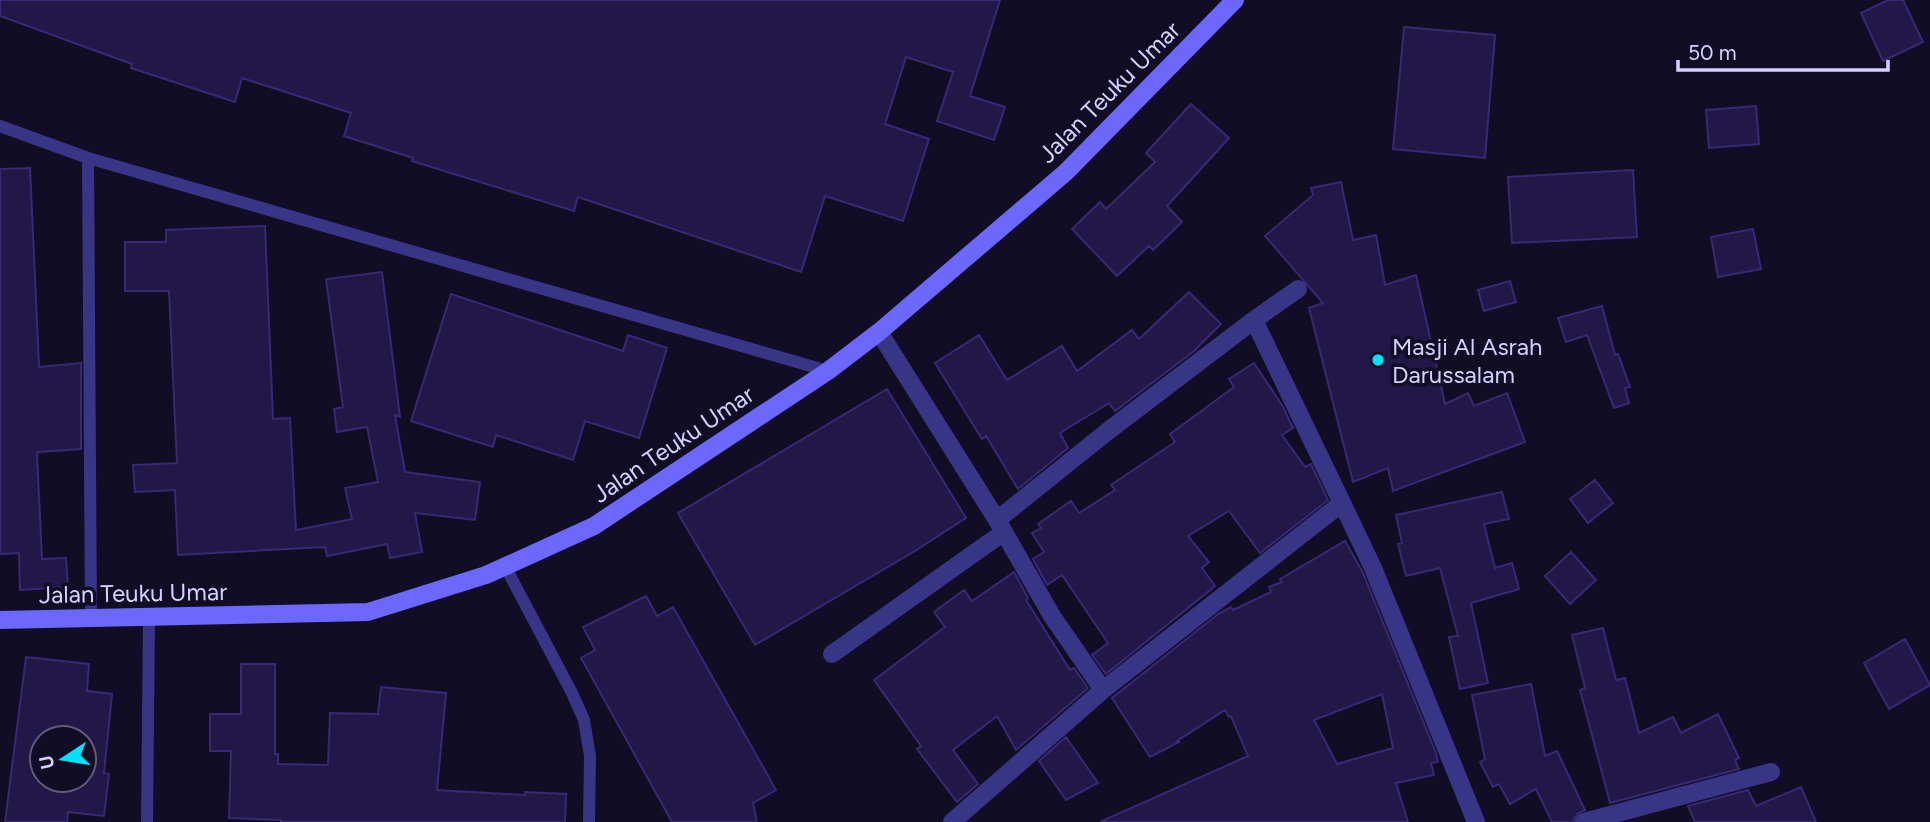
<svg xmlns="http://www.w3.org/2000/svg" width="1930" height="822" font-family="Figtree,sans-serif">
<style>
.building{fill:#211847;stroke:#382875;stroke-width:2;fill-rule:evenodd}
.lines{fill:none;stroke-linecap:round;stroke-linejoin:round}
.lane{stroke:#383587;stroke-width:12}
.street{stroke:#383587;stroke-width:18}
.secondary{stroke:#6c68ff;stroke-width:18}
.poi-dot{fill:#00e1fc;stroke:#110d25;stroke-width:2.5}
.labels{text-anchor:middle;dominant-baseline:central;stroke-width:7;stroke-linejoin:round;paint-order:stroke}
.street-label{font-size:24px;fill:#d6d1ff;stroke:#110d25}
.poi-label{font-size:24px;fill:#d6d1ff;stroke:#110d25;text-anchor:start}
</style>
<rect width="100%" height="100%" fill="#110d25"/>
<path class="building" d="M 0,0 L 1000,0 L 970,96 L 1005,107 L 994,140 L 937,121 L 953,72 L 906,57 L 885,124 L 929,139 L 903,221 L 825,196 L 801,272 L 578,197 L 574,211 L 412,161 L 413,158 L 344,136 L 351,113 L 242,78 L 235,102 L 131,68 L 132,64 L 0,16 Z
M 1888,0 L 1903,0 L 1923,42 L 1883,61 L 1861,13 Z
M 1404,27 L 1495,35 L 1485,158 L 1393,149 Z
M 1191,104 L 1229,138 L 1167,206 L 1182,222 L 1153,250 L 1149,246 L 1117,276 L 1072,229 L 1100,202 L 1106,209 L 1155,162 L 1146,153 Z
M 1756,106 L 1759,144 L 1709,148 L 1706,110 Z
M 30,168 L 39,367 L 81,363 L 81,449 L 38,452 L 37,454 L 42,559 L 66,558 L 68,587 L 20,590 L 19,553 L 0,554 L 0,169 Z
M 1633,170 L 1637,237 L 1512,243 L 1508,177 Z
M 1341,182 L 1353,240 L 1376,235 L 1385,285 L 1416,275 L 1445,404 L 1468,393 L 1474,406 L 1507,393 L 1525,442 L 1393,491 L 1388,468 L 1353,482 L 1309,308 L 1323,303 L 1265,236 L 1313,195 L 1311,188 Z
M 265,226 L 273,419 L 290,418 L 296,530 L 352,519 L 345,488 L 378,482 L 367,427 L 337,432 L 334,409 L 343,407 L 326,279 L 382,272 L 400,417 L 395,415 L 405,472 L 480,482 L 475,520 L 415,513 L 422,552 L 390,558 L 387,544 L 327,556 L 325,547 L 178,555 L 175,490 L 135,492 L 133,465 L 177,463 L 169,291 L 125,291 L 125,242 L 166,242 L 166,230 Z
M 1753,229 L 1761,269 L 1718,277 L 1711,237 Z
M 1510,281 L 1516,302 L 1484,311 L 1478,290 Z
M 1189,292 L 1221,324 L 1194,351 L 1115,411 L 1109,403 L 1060,433 L 1068,448 L 1018,489 L 986,436 L 982,439 L 935,363 L 979,335 L 1007,380 L 1062,346 L 1077,371 L 1132,330 L 1139,339 Z
M 451,294 L 623,351 L 628,335 L 667,348 L 639,438 L 585,421 L 573,460 L 496,435 L 493,447 L 411,421 Z
M 1602,306 L 1615,355 L 1618,354 L 1630,387 L 1625,388 L 1629,403 L 1614,408 L 1587,335 L 1566,342 L 1558,318 Z
M 1254,363 L 1282,405 L 1293,428 L 1282,435 L 1305,467 L 1311,464 L 1328,500 L 1260,553 L 1229,511 L 1188,536 L 1209,562 L 1202,568 L 1215,586 L 1106,674 L 1092,655 L 1108,643 L 1062,575 L 1047,585 L 1033,559 L 1044,552 L 1032,533 L 1041,528 L 1038,524 L 1071,501 L 1079,513 L 1115,490 L 1111,485 L 1175,442 L 1170,434 L 1234,387 L 1229,379 Z
M 887,389 L 966,518 L 915,551 L 755,645 L 678,513 Z
M 1595,480 L 1613,503 L 1588,523 L 1570,499 Z
M 1502,492 L 1509,519 L 1484,524 L 1495,568 L 1512,563 L 1519,589 L 1471,603 L 1488,683 L 1460,689 L 1449,637 L 1458,636 L 1440,568 L 1406,576 L 1398,544 L 1402,543 L 1396,515 Z
M 1345,541 L 1363,573 L 1436,753 L 1438,762 L 1431,763 L 1434,775 L 1396,783 L 1408,822 L 1100,822 L 1248,756 L 1231,716 L 1229,717 L 1225,710 L 1177,741 L 1179,742 L 1150,757 L 1112,698 L 1218,614 L 1231,607 L 1233,610 L 1271,592 L 1269,587 L 1282,582 L 1280,579 ZM 1382,694 L 1393,748 L 1337,764 L 1314,720 Z
M 1571,552 L 1596,580 L 1570,604 L 1545,576 Z
M 1014,572 L 1028,598 L 1026,600 L 1070,670 L 1074,668 L 1088,688 L 1016,750 L 997,716 L 953,750 L 978,784 L 957,802 L 917,749 L 921,746 L 874,680 L 945,627 L 934,612 L 964,590 L 972,601 Z
M 646,596 L 657,616 L 673,607 L 776,790 L 753,803 L 757,822 L 672,822 L 581,658 L 595,650 L 583,627 Z
M 1603,628 L 1616,680 L 1625,678 L 1639,733 L 1673,717 L 1681,733 L 1718,714 L 1739,758 L 1735,760 L 1739,769 L 1610,803 L 1580,690 L 1585,688 L 1572,635 Z
M 1905,639 L 1930,685 L 1889,709 L 1864,663 Z
M 26,657 L 89,664 L 87,691 L 112,694 L 104,773 L 109,774 L 104,816 L 68,812 L 67,822 L 5,822 ZM 42,738 L 84,738 L 84,780 L 42,780 Z
M 241,664 L 275,664 L 275,754 L 278,754 L 278,764 L 328,765 L 330,713 L 378,714 L 381,687 L 446,693 L 437,790 L 525,795 L 525,792 L 566,794 L 565,822 L 281,822 L 281,820 L 229,818 L 231,751 L 210,751 L 210,714 L 241,714 Z
M 1531,684 L 1545,756 L 1557,751 L 1585,810 L 1577,814 L 1573,822 L 1552,822 L 1536,789 L 1510,804 L 1499,784 L 1493,787 L 1480,762 L 1485,759 L 1472,695 Z
M 1066,737 L 1098,783 L 1066,800 L 1039,761 Z
M 1801,787 L 1816,822 L 1695,822 L 1688,806 L 1748,790 L 1756,806 Z"/>
<g class="lines">
<path class="lane" d="M 0,126 L 88,158 L 828,371
M 88,158 L 91,619
M 505,566 L 572,693 L 584,720 L 590,756 L 589,822
M 147,822 L 149,617"/>
<path class="street" d="M 1254,320 L 1298,289
M 879,332 L 997,520 L 1052,616 L 1103,690 L 1342,503 L 1373,568 L 1476,822
M 997,520 L 1108,431 L 1254,320 L 1342,503
M 832,654 L 1004,532
M 952,822 L 1103,690
M 1584,822 L 1771,772"/>
<path class="secondary" d="M 0,620 L 368,612 L 486,575 L 594,526 L 828,371 L 879,332 L 1066,172 L 1235,0"/>
</g>
<circle class="poi-dot" cx="1378" cy="360" r="7"/>
<g class="labels">
<g class="street-label">
<text transform="translate(1109 92) rotate(-45)">Jalan Teuku Umar</text>
<text transform="translate(673 444) rotate(-34)">Jalan Teuku Umar</text>
<text transform="translate(133 593) rotate(-1)">Jalan Teuku Umar</text>
</g>
<g class="poi-label">
<text x="1392" y="346">Masji Al Asrah<tspan x="1392" dy="28">Darussalam</tspan></text>
</g>
</g>
<g transform="translate(63 759) rotate(258)"><circle r="33" fill="#110d25" stroke="#605b7c" stroke-width="2"/>
<path d="M0-5L12 26L0 18L-12 26Z" fill="#00e1fc"/>
<text y="-10" font-size="19" font-weight="bold" text-anchor="middle" fill="#d6d1ff">U</text>
</g>
<path d="M1678 60v10h210v-10" fill="none" stroke="#d6d1ff" stroke-width="3.5"/>
<text x="1688" y="60" font-size="21" fill="#d6d1ff" stroke="#110d25" stroke-width="5" paint-order="stroke">50 m</text>
</svg>
